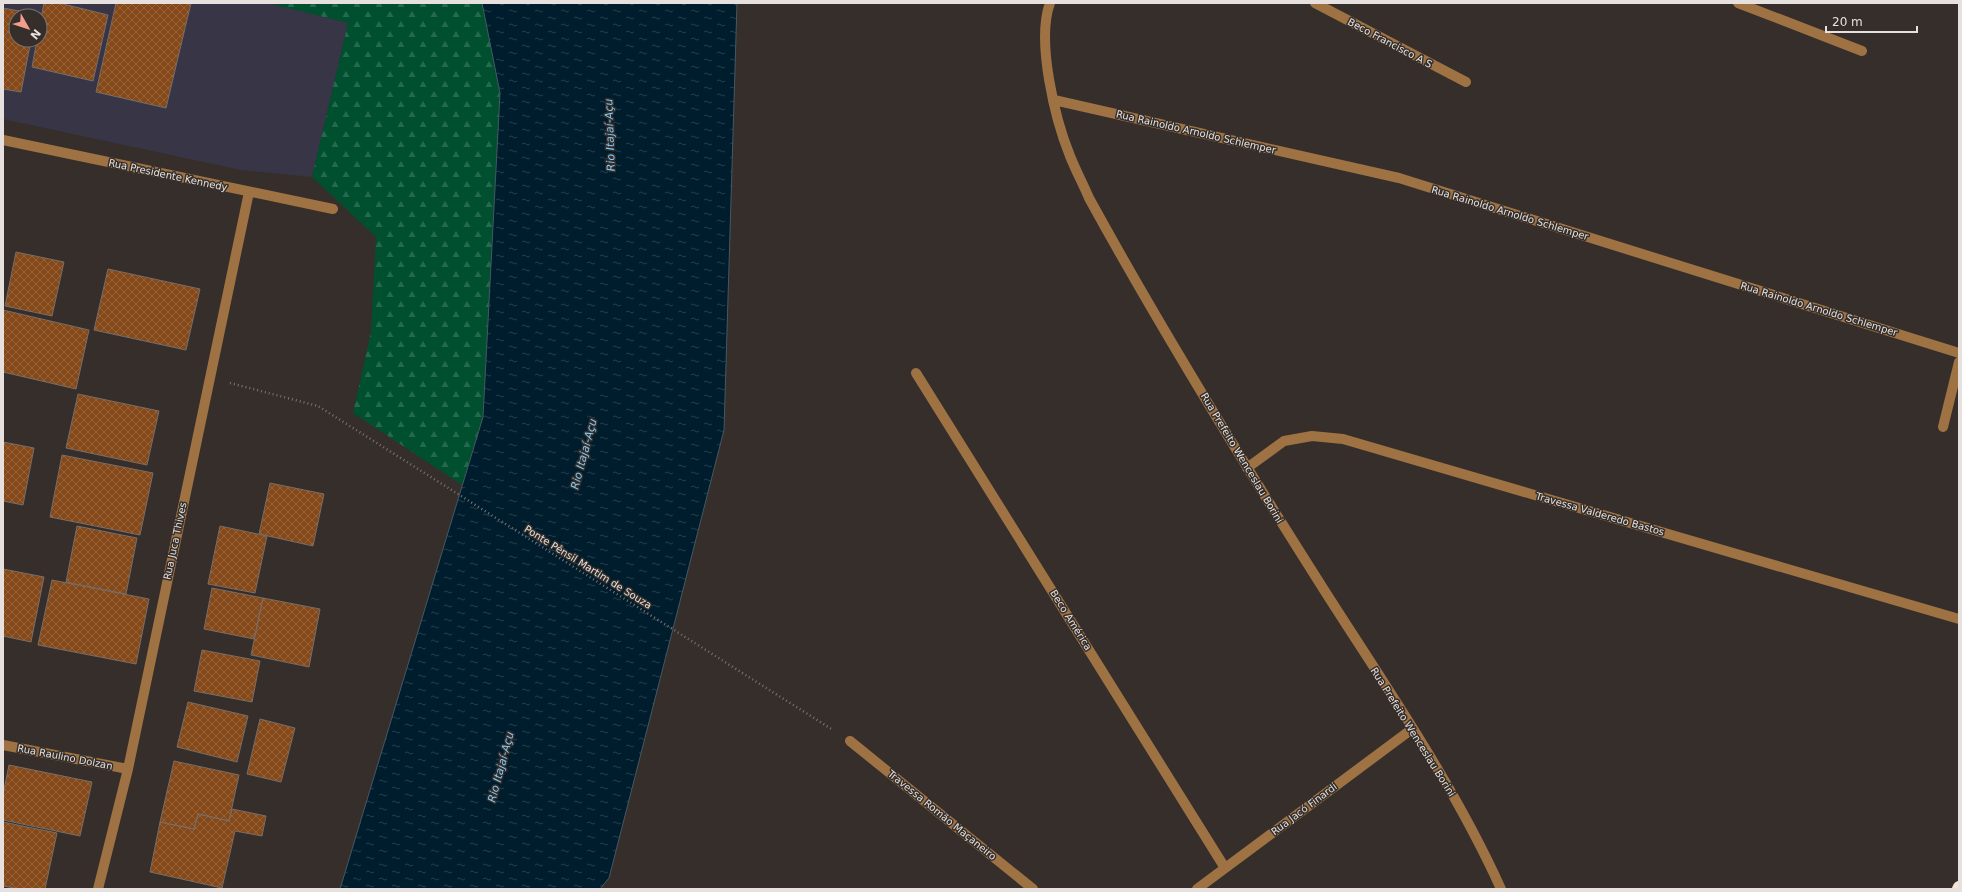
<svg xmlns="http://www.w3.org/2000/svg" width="1962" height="892" font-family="'DejaVu Sans',sans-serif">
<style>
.education{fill:#383546;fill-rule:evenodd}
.forest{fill:url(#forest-firs)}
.water{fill:url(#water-ripples);stroke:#455863}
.building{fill:url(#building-cross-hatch);stroke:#766e69}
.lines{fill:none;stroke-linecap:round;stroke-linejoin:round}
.path{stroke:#7b7471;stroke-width:2.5;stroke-dasharray:1 3;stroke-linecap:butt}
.minor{stroke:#9f7244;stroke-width:10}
.highway{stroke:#fbe4cf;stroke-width:12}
.labels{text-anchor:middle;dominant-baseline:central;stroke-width:3;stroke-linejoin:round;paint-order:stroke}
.street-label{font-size:10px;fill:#e6e1de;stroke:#352e2a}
.water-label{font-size:11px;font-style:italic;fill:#83c9f5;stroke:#352e2a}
</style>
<defs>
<pattern id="forest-firs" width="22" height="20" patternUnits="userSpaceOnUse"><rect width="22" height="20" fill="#005030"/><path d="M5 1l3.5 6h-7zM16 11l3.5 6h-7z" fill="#25694e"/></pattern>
<pattern id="water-ripples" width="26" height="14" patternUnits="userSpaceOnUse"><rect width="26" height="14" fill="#001d2e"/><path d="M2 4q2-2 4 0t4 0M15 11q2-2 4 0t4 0" fill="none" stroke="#253e4c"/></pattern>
<pattern id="building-cross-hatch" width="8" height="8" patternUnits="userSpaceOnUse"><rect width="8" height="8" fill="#854819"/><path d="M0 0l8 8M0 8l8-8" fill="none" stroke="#96623a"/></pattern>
</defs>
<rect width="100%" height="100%" fill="#352e2a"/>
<path class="education" d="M 3,3 L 268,3 L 348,23 L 312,177 L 241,170 L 3,119 ZM 16,16 L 40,16 L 40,40 L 16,40 Z"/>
<path class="forest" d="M 268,3 L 482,3 L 500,93 L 483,417 L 462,485 L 353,413 L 371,332 L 376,237 L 312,177 L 348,23 Z"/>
<path class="water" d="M 482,3 L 737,3 L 724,430 L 609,878 L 600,889 L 340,889 L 483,417 L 500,93 Z"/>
<path class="building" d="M 44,3 L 59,3 L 108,15 L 93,81 L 32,67 L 37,40 L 40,40 L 40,23 Z
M 116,3 L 191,3 L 166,108 L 96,92 Z
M 3,8 L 36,14 L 36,16 L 16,16 L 16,40 L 31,40 L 21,92 L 3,89 Z
M 16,252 L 64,262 L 52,316 L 5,306 Z
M 108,269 L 200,289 L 186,350 L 94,330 Z
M 3,310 L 89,330 L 76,389 L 3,372 Z
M 78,394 L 159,411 L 147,465 L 66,448 Z
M 3,442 L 34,448 L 23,505 L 3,501 Z
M 62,455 L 153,473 L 140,535 L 50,517 Z
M 270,483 L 324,494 L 313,546 L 259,534 Z
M 77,526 L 137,538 L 126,594 L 66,582 Z
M 220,526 L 267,536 L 255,593 L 208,584 Z
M 3,569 L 44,577 L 31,642 L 3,636 Z
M 52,580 L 149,599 L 136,664 L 38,645 Z
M 212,588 L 263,598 L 254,639 L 204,629 Z
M 263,598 L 320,609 L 309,667 L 251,655 Z
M 202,650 L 260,661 L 252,702 L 194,691 Z
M 188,702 L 248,716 L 237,762 L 177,747 Z
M 260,719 L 295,728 L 281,782 L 247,774 Z
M 174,761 L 239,775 L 229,821 L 198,814 L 194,829 L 160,822 Z
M 9,765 L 92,782 L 80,836 L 3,820 L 3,795 Z
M 232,809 L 266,816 L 262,836 L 235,831 L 222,888 L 150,872 L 160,822 L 194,829 L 198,814 L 229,821 Z
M 3,822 L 57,833 L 45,889 L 20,889 L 3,886 Z"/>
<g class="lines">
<path class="path" d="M 230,383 L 318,406 L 833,730"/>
<path class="minor" d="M 1050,3 C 1036,41 1055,119 1070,156 C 1076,171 1083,184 1089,198 C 1163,333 1244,464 1326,593 C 1388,690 1454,785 1501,889
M 1315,3 L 1466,82
M 1738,3 L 1862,51
M 1054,100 L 1399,178 L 1959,353
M 3,140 L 333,209
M 916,373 L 1225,868
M 1943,427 L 1959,362
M 1247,468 L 1284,441 L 1312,436 L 1343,439 L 1959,619
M 850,741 L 1033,889
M 3,745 L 128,769
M 98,889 L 128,769 L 249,192
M 1197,889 L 1412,729"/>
<path class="highway" d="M 1958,889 L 1959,887"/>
</g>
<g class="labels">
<g class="street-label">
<text transform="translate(1390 43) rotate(28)">Beco Francisco A S</text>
<text transform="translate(1196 132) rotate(13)">Rua Rainoldo Arnoldo Schlemper</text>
<text transform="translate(168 175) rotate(12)">Rua Presidente Kennedy</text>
<text transform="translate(1510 213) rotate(17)">Rua Rainoldo Arnoldo Schlemper</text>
<text transform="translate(1819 309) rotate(17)">Rua Rainoldo Arnoldo Schlemper</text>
<text transform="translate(1242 458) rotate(59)">Rua Prefeito Wenceslau Borini</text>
<text transform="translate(1600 514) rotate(16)">Travessa Valderedo Bastos</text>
<text transform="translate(175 541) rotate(-78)">Rua Juca Thives</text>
<text transform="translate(588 567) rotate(32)">Ponte Pênsil Martim de Souza</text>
<text transform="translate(1071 620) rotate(58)">Beco América</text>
<text transform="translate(1413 732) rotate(58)">Rua Prefeito Wenceslau Borini</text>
<text transform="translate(65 757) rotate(11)">Rua Raulino Dolzan</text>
<text transform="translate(1304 809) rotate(-37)">Rua Jacó Finardi</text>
<text transform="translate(942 815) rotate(39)">Travessa Romão Maçaneiro</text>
</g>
<g class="water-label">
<text transform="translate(610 135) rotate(-92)">Rio Itajaí-Açu</text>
<text transform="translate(584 454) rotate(-75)">Rio Itajaí-Açu</text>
<text transform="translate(501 767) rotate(-75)">Rio Itajaí-Açu</text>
</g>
</g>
<rect width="1962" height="892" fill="none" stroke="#e6e1de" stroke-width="8"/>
<g transform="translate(28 28) rotate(129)"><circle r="19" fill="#352e2a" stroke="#7c7672"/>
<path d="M0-3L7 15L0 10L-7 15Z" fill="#f49d8d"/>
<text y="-6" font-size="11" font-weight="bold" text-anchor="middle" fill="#e6e1de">N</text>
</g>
<path d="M1826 26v6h91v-6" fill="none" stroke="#e6e1de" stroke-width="2"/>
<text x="1832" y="26" font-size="12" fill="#e6e1de" stroke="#352e2a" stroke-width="3" paint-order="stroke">20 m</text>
</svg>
